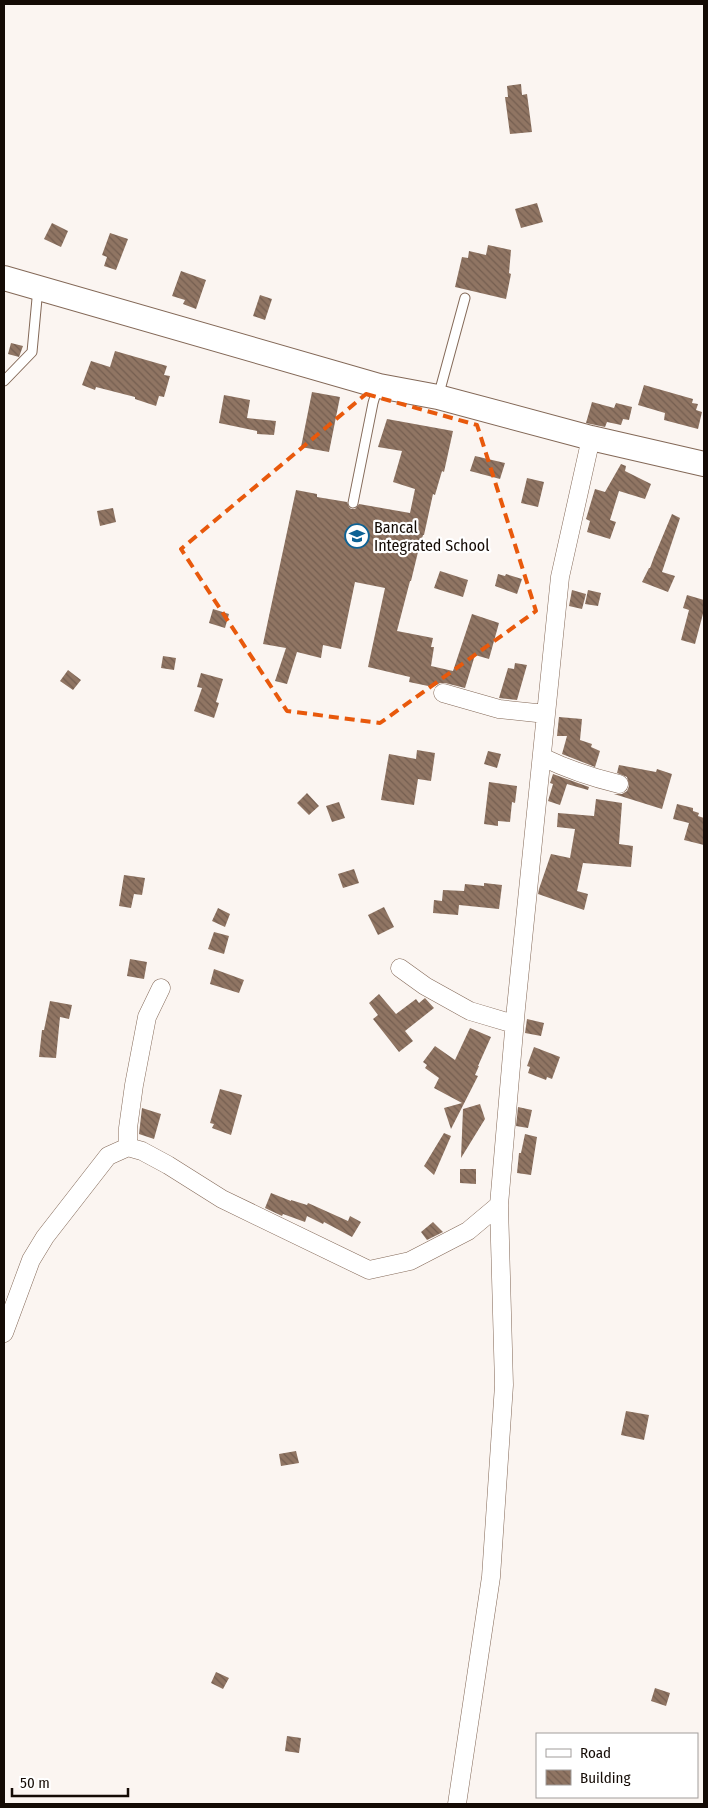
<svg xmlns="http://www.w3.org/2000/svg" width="708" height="1808" font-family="'Fira Sans Condensed',sans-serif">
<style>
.building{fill:url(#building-back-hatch)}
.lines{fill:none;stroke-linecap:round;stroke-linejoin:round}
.service-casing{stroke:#836857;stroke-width:11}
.minor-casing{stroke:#836857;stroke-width:19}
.secondary-casing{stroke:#836857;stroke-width:26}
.service{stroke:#fff;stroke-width:9}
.minor{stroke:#fff;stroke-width:18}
.secondary{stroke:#fff;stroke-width:24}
.marked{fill:none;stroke:#e8590c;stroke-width:4;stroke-dasharray:10 6;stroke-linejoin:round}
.labels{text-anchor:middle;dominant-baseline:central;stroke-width:4.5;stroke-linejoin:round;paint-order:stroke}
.poi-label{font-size:16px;fill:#140b05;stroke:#fff;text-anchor:start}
</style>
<defs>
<pattern id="building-back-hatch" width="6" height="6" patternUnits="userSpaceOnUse" patternTransform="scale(1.25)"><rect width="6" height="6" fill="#907563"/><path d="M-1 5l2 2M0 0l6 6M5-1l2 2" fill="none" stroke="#745e50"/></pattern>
</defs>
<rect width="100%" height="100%" fill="#fbf5f1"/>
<path class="building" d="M 521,84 L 522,95 L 527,94 L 532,132 L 510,134 L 505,97 L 508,97 L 507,86 Z
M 537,203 L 543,222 L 521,228 L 515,209 Z
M 52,223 L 68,231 L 61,247 L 44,239 Z
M 110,233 L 128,239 L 116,270 L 104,266 L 107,257 L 102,255 Z
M 488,245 L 511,250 L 509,273 L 511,274 L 506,299 L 455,287 L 462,257 L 468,258 L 469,251 L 486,255 Z
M 181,271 L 206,280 L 196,309 L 183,304 L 185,300 L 172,296 Z
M 260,295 L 272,299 L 265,320 L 253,316 Z
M 11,343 L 23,346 L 19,357 L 8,354 Z
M 115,351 L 167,366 L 164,375 L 170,376 L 164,397 L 159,396 L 156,406 L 135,399 L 135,397 L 96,387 L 95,390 L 82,385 L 91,361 L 110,367 Z
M 644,385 L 693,399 L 692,403 L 698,404 L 696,410 L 702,412 L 698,429 L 664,420 L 665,413 L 638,405 Z
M 312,392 L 340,397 L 329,452 L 301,447 Z
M 224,395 L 250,400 L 247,418 L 276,421 L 274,435 L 257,434 L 257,431 L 219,423 Z
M 592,402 L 614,408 L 616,403 L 632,407 L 629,420 L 623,419 L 621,425 L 607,422 L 605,427 L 586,423 Z
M 387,419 L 453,431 L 444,472 L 442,471 L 435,495 L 433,494 L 424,535 L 423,535 L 418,552 L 411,581 L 410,581 L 397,631 L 433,638 L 431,647 L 434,647 L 431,666 L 453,671 L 472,614 L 499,623 L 489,659 L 475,655 L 465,688 L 445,683 L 440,683 L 433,687 L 409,682 L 410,677 L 368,667 L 385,588 L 355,582 L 341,649 L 323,645 L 321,658 L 297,652 L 287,684 L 275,681 L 286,648 L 263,644 L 296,490 L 317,494 L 317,497 L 347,502 L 349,507 L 351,509 L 355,509 L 359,504 L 410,513 L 415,489 L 393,482 L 402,451 L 378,447 Z
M 475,456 L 505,463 L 500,479 L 470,471 Z
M 621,464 L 626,466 L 625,471 L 651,484 L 645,499 L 619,491 L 610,520 L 616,522 L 610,539 L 587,532 L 590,521 L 586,519 L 595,489 L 605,492 Z
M 527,478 L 544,482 L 538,507 L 521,503 Z
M 113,508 L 116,522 L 100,526 L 97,511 Z
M 672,514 L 680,518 L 662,572 L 675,576 L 668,592 L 642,582 L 649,568 L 650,568 L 654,557 Z
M 440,571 L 468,580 L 463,597 L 434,588 Z
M 498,574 L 505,576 L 506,574 L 522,579 L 517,594 L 495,586 Z
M 572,590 L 586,594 L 582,609 L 569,606 Z
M 588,590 L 601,593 L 598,606 L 585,604 Z
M 687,595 L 704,600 L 704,610 L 695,644 L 681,640 L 689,610 L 683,608 Z
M 213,609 L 229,614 L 225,628 L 209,623 Z
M 163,656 L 176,658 L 174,670 L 161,668 Z
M 515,663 L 527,665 L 517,700 L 499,698 L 508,668 L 514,669 Z
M 68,670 L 81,680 L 73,690 L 60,681 Z
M 201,673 L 223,679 L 216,702 L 219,703 L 214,718 L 194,711 L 202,688 L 197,687 Z
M 559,717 L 582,719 L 580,740 L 592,744 L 591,747 L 600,751 L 595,767 L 562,754 L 567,736 L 557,736 Z
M 417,750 L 435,753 L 431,781 L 418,779 L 414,805 L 381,800 L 389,754 L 416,759 Z
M 488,751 L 501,754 L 497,768 L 484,764 Z
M 619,765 L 656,772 L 657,769 L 672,774 L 662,809 L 614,794 L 622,794 L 627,791 L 629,786 L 627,777 L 617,773 Z
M 553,774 L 589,787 L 588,790 L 567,784 L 560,805 L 548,801 L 553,784 L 550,783 Z
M 489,782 L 517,786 L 515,803 L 512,802 L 510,822 L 498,821 L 498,826 L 484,824 Z
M 307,793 L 319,806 L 309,815 L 297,803 Z
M 596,799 L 622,803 L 619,844 L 633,846 L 631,867 L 583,863 L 577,891 L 588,894 L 584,910 L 538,894 L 539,889 L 551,854 L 570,858 L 575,829 L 557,827 L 558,813 L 594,816 Z
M 339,802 L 345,818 L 332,822 L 326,806 Z
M 677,804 L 693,808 L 693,811 L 699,813 L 698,816 L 704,818 L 704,845 L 684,840 L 689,823 L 673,819 Z
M 354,869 L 359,883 L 343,888 L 338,874 Z
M 124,875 L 145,878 L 142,895 L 134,894 L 131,908 L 119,906 Z
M 484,883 L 502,885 L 499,909 L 459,905 L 458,915 L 433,913 L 434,900 L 442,901 L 443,890 L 464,891 L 465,884 L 484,886 Z
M 384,907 L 394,927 L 378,935 L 368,915 Z
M 218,908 L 230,914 L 225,927 L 212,921 Z
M 214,932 L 229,936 L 224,954 L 208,949 Z
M 130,959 L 147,962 L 144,979 L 127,976 Z
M 214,969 L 244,980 L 239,993 L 210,984 Z
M 379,994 L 396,1014 L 416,999 L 419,1003 L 425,998 L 434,1008 L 405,1031 L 413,1041 L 399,1052 L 373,1019 L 378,1015 L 369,1003 Z
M 50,1001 L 72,1005 L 69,1019 L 60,1017 L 56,1058 L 39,1057 L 42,1030 L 44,1030 Z
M 527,1019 L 544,1023 L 541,1036 L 525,1033 Z
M 470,1028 L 491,1037 L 478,1066 L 479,1066 L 475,1075 L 478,1076 L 451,1129 L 444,1108 L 462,1103 L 434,1088 L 439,1078 L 425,1068 L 427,1065 L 423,1062 L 435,1046 L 455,1060 Z
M 534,1047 L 560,1057 L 552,1079 L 547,1077 L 546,1080 L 528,1073 L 530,1067 L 527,1066 Z
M 220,1089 L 242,1095 L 231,1135 L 212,1128 L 214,1124 L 210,1123 Z
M 480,1104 L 485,1119 L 461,1158 L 463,1109 Z
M 518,1107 L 532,1110 L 528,1128 L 516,1126 Z
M 142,1108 L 161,1114 L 154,1139 L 139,1134 Z
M 444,1133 L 451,1136 L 434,1175 L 424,1166 Z
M 525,1134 L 537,1137 L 531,1175 L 517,1173 L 519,1153 L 521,1153 Z
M 460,1169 L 476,1169 L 476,1184 L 460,1183 Z
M 271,1193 L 291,1201 L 291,1200 L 307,1205 L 308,1203 L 348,1221 L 350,1216 L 361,1222 L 352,1237 L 324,1222 L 323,1224 L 307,1216 L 305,1222 L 283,1214 L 282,1216 L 265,1208 Z
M 433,1222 L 443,1232 L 427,1240 L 421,1232 Z
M 626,1411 L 649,1415 L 644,1440 L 621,1435 Z
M 296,1451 L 299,1463 L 281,1466 L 279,1454 Z
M 216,1672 L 229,1678 L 223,1689 L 211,1683 Z
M 655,1688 L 670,1693 L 666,1706 L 651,1701 Z
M 287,1736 L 301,1738 L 299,1753 L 285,1751 Z"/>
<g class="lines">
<g class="service-casing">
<path id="service" d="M 4,381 L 32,352 L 38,288
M 438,397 L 465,298
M 353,503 L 373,403 L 378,386"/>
</g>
<g class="minor-casing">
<path id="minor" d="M 443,693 L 499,709 L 546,714
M 542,757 C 569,770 589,777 619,784
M 400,968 L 425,986 L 470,1011 L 514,1024
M 128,1147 L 128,1128 L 134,1085 L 147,1017 L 161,988
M 4,1333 L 31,1260 L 45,1237 L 108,1156 L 128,1147 L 142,1151 L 168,1165 L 222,1199 L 369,1270 L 410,1261 L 468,1231 L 499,1205
M 457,1804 L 491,1577 L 504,1385 L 499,1205 L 516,1008 L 560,577 L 591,438"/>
</g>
<g class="secondary-casing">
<path id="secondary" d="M 4,278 L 379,386 L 438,397 L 591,438 L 704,464"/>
</g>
<use href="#service" class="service"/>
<use href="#minor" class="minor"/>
<use href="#secondary" class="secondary"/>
</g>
<path class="marked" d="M 366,394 L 477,425 L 536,611 L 380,723 L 287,711 L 181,549 Z"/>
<defs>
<g id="school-ring" transform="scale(1.25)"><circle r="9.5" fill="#fff" stroke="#0d6294" stroke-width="1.5"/><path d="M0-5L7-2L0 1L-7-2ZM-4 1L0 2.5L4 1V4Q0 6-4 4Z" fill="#0d6294"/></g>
</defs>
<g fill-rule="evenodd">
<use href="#school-ring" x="357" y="536"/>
</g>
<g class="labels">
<g class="poi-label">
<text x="374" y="527">Bancal<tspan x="374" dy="18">Integrated School</tspan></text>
</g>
</g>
<rect width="708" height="1808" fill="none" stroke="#140b05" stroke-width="10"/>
<rect x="536" y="1733" width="162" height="65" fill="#ffffff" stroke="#a19d9b"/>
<rect x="546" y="1749" width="25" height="8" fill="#ffffff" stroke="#a19d9b"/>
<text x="580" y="1758" font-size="15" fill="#140b05">Road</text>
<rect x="546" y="1770" width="25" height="15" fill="url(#building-back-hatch)" stroke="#a19d9b"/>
<text x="580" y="1783" font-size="15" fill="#140b05">Building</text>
<path d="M12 1788v8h116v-8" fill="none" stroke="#140b05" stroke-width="2.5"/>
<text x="20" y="1788" font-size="15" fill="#140b05" stroke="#ffffff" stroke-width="4" paint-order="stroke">50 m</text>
</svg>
